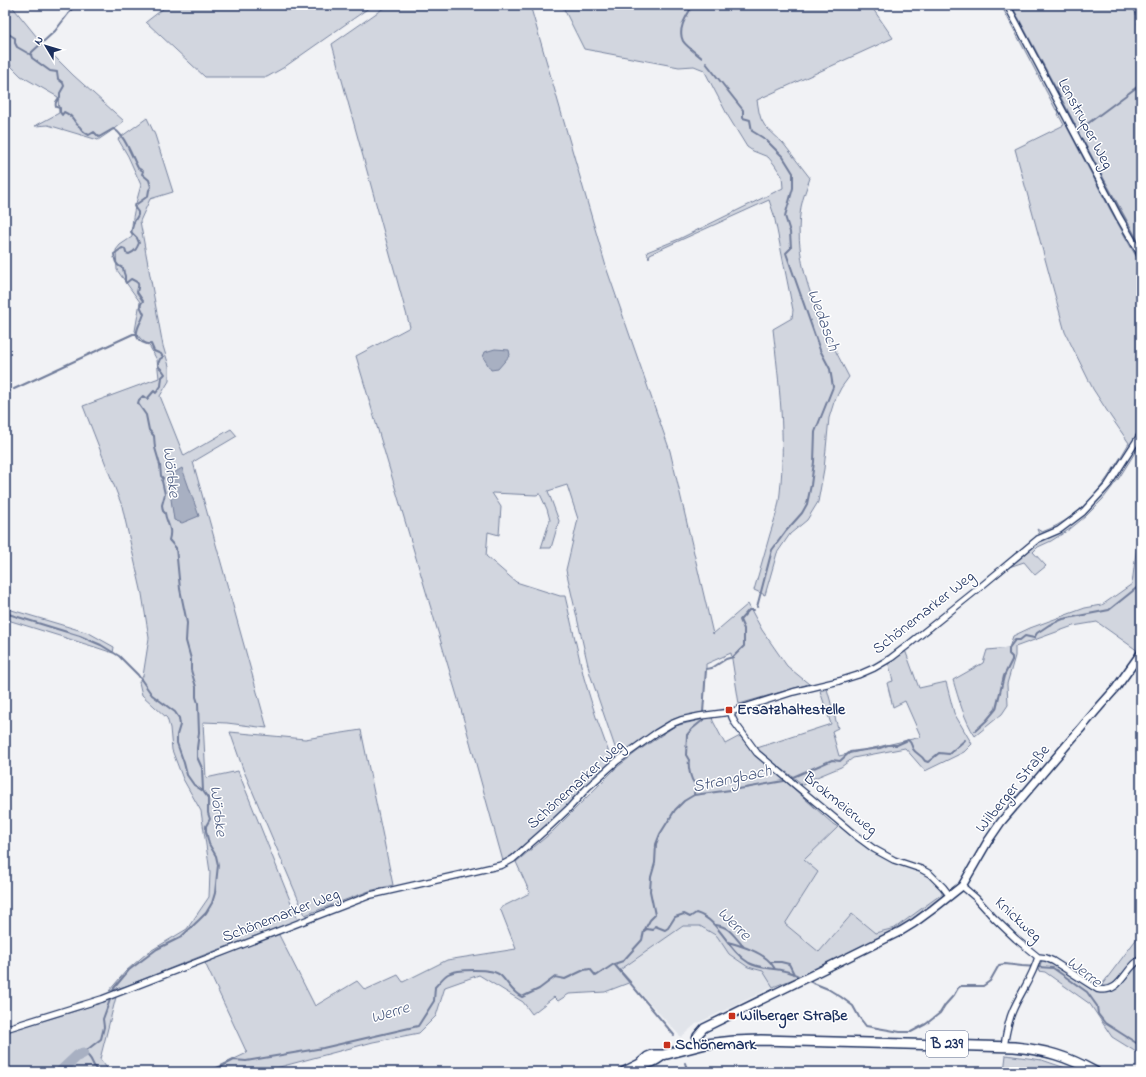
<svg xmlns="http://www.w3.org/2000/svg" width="1146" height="1077" font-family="'Indie Flower',sans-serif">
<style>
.built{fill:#e1e4ea}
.green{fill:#d2d6df;stroke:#76829e}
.water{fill:#a8b0c2;stroke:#707c9a}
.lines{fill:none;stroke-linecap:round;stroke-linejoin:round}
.stream{stroke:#707c9a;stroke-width:2}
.river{stroke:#a8b0c2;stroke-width:11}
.minor-casing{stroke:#1b2f5e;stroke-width:8}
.tertiary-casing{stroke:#1b2f5e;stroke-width:10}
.primary-casing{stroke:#1b2f5e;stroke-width:12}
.minor{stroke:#fff;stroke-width:5.5}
.tertiary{stroke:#fff;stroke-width:7}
.primary{stroke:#fff;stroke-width:9}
.poi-dot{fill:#c8321e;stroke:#fff;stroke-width:1.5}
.labels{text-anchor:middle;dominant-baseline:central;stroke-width:3;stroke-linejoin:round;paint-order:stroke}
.shield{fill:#fff;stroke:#5f6d8e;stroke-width:1}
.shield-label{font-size:15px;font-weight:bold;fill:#1b2f5e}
.street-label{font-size:16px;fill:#1b2f5e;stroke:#fff}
.poi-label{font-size:16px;font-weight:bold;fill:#1b2f5e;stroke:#fff;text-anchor:start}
.water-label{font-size:17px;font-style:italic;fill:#4c5c81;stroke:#fff}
</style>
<rect width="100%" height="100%" fill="#f1f2f5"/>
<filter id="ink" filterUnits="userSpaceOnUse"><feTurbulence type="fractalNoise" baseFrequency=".025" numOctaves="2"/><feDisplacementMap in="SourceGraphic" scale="8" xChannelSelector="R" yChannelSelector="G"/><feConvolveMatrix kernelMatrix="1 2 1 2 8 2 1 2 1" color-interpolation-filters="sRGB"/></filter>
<g filter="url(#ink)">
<path class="built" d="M 833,824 L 874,851 L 929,877 L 943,893 L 896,927 L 875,933 L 852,914 L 819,952 L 784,925 L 818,872 L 797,854 Z
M 682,926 L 700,926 L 717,936 L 729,954 L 748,967 L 763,971 L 773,987 L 696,1024 L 681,1037 L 620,971 Z"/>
<path class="green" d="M 5,5 L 11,5 L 45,47 L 73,75 L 124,121 L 110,132 L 98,140 L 48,125 L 35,126 L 59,113 L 58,97 L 21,76 L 11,66 L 5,55 Z
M 168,5 L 373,5 L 283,68 L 267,77 L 205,77 L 146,22 Z
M 388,5 L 530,5 L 607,270 L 670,451 L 713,634 L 748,604 L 762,630 L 787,666 L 809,684 L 739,704 L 731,653 L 706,664 L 706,669 L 703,713 L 674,719 L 644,738 L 618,756 L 590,674 L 566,570 L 578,519 L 567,485 L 548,491 L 559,521 L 551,548 L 541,548 L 550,520 L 547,509 L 540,494 L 536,495 L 492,493 L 501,507 L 499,535 L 488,532 L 486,556 L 516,582 L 560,596 L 565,596 L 584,678 L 596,717 L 612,761 C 578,796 545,835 503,861 L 460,706 L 356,356 L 410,327 L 332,44 Z
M 562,5 L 873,5 L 871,6 L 893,38 L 757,100 L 759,112 L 761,119 L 765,126 L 783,143 L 810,178 C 807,187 803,197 801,207 C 791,267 822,325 849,377 L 841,388 L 834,402 L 829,418 L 824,469 L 818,502 L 807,520 L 790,534 L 777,553 L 765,595 L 754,590 C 759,571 765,553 770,534 C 774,521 779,507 780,493 C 786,438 779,383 773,329 L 792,318 L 793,310 L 774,215 L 769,200 L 650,254 L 649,258 L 647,252 L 679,239 L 783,188 L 782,176 L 774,164 L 768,157 L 753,151 L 747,147 L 728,116 L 704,70 L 694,66 L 679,67 L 584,49 Z
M 1001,5 L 1004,5 L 1113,211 L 1141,259 L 1141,431 L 1106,484 L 1080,512 L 1057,529 L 1040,535 L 1039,534 L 1037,529 L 1042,532 C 1085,516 1107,481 1129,443 L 1111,417 L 1093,389 L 1065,332 L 1015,149 L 1064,125 L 1058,114 L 1059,113 L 1057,109 L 1056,110 Z
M 1009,5 L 1132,5 L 1141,26 L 1141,251 Z
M 147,118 L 155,135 L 173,192 L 150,199 L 140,221 L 163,346 L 169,366 L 169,381 L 160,396 L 184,456 L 231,429 L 237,436 L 193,462 L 267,728 L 227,723 L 203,722 L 206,778 L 238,771 L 298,920 L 204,955 L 126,986 L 109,991 L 126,971 L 147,953 L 187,929 L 209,897 L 210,872 L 201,811 L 183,779 L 172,750 L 170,728 L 167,718 L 142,695 L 139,682 L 143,676 L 149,638 L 142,594 L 122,506 L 83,406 L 159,378 L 157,360 L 150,347 L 140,338 L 135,331 L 140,302 L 117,270 L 116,250 L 120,245 L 132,237 C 131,217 136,204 141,185 L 128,156 L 118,139 Z
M 1141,438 L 1141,443 L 1119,478 L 1103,499 L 1086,516 L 1070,529 L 1051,541 L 1038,547 L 1033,552 L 1046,566 L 1035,575 L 1024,562 L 1006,568 L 1027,550 L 1093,504 Z
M 1141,532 L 1141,647 L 1138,651 L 1097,622 L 1073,626 L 1015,647 L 1015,656 L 1007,684 L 1008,705 L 1002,714 L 975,736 C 964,719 959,700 953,680 L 983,663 L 987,650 L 1009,648 L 1013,636 L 1030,628 L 1085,608 L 1102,605 L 1132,584 L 1138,536 Z
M 5,608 L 89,633 L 114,647 L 113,653 L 95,647 L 11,621 L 5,618 Z
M 905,650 L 919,688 L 946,682 L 954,713 L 972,744 L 964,752 L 925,771 L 905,748 L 853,758 L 841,767 L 812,779 L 803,785 C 788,772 771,763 757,748 L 831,724 L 820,691 L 827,689 L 838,728 L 832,731 L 839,756 L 921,737 L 905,701 L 893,707 L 887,683 L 893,681 L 888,661 Z
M 712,717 L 713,721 L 725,744 L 740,736 L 754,753 L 833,824 L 838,827 L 804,860 L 818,872 L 785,924 L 819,952 L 852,914 L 875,933 L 895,928 L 943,893 L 943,897 L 905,924 L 806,974 L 773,987 L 763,971 L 748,967 L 729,954 L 717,936 L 700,926 L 683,926 L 620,970 L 631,982 L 605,992 L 569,994 L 558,1001 L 554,997 L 532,1014 L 523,1002 L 479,975 L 445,987 L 436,1016 L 419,1033 L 373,1042 L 261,1072 L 207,1072 L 247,1053 L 205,963 L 278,933 L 315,1006 L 357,981 L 365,990 L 398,975 L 403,982 L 447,960 L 516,949 L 500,908 L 530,893 L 516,862 L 552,832 L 616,768 L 638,751 L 675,726 Z
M 361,730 L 393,885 L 369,891 L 305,915 L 243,769 L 230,732 L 305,739 Z
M 1141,933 L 1141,1055 L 1112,1037 L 1090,1004 L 1045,972 L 1038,971 L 1042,960 L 1057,966 L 1097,993 L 1104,982 Z
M 116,997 L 100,1059 L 110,1072 L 5,1072 L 5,1032 L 75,1011 Z
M 1006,1055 L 1042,1060 L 1077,1072 L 1004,1072 Z"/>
<path class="water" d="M 495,349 L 509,350 L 510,355 L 498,369 L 491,370 L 483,357 L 485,352 Z
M 182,468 L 199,516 L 182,523 L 174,520 L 168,478 L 169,476 Z"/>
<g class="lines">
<path class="stream" d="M 693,5 C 687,15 677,29 683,41 C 686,46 697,54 702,58
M 1011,5 L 1075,125
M 1138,23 L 1141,32
M 5,26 L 7,33 L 15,38 L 15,43 L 17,47 L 31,55 L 32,58 L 50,71 L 57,72 L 58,79 L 63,83 L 64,86 L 60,93 L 60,97 C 56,101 55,103 56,107 L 60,108 L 60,112 L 62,115 L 64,112 C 76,117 72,122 80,127 C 82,131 85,133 89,135 L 94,132 L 99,137 L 113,129 C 123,131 133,159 138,168 L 143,171 L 142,174 L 149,180 L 151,187 L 149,190 L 148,196 L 134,206 L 135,208 L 138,212 L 138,215 L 134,222 L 131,232 L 137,238 L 139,243 C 137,248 135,252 129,254 L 126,253 L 125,249 L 122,248 L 114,254 C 115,261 116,266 123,268 L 124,273 L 125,276 L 125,281 L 126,283 L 131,279 C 140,283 139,284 137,292 L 143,301 C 138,306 142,309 144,314 C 143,317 142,320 140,323 C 137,329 134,338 142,342 C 146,344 148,345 151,344 L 154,351 L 161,354 L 163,357 L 160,359 L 158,364 L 159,367 L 163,371 L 165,374 L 162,377 L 161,386 L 156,393 L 154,391 L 147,399 L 143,396 L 139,400 L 138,403 L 139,405 L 146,415 L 149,430 L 154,436 L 155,448 L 160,465 L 161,476 L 163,478 L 162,481 L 165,494 L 162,505 L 163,511 L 165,513 C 166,523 173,527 169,540 L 176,548 L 180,589 L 187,623 L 186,641 L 191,659 L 191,670 L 196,687 L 196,697 L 198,703 L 199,733 L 197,748 L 197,757 L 202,768 L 203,791 L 208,798 L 208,813 L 210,819 L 206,826 L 206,831 L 209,844 L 216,856 L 218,865 L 215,893 L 212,903 L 206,913 L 199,920 L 181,937 L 157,949 L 129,970 L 114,988 L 113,993
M 31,55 L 32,52 L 55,31 L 75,5
M 706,63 L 743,110 L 743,118 L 750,120 L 752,131 L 765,139 L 783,157 L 793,173 L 793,188 L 785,216 L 790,232 L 791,248 L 786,253 L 820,350 L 830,369 L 833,387 L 815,432 L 814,462 L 811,485 L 807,504 L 802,513 L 786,531 L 772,550 L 757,607
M 1067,126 L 1111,210 L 1141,264
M 1079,130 L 1141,84
M 1082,139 L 1104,180 L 1141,247
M 5,386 L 9,391
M 14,389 L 133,334 L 136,334
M 5,613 L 80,636 L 101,645 L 119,656 L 138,675 L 152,695 L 175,712 L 179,718 L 180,725 L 177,735 L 177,743 L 184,763 L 187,775 L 194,785 L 203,791
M 703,713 L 706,669 L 712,668 L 726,659 L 733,657 L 744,646 L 744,629 L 740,620 L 749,610 L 754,610
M 975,731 L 986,721 L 996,709 L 1004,676 L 1012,660 L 1012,657 L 1009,654 L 1009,648 L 1015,640 L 1020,640 L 1025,636 L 1034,638 L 1037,633 L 1049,625 L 1063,619 L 1109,610 L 1139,586 L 1141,581
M 1081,733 L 1107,703
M 793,777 L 832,760 L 840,761 L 850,752 L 880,748 L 888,745 L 897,745 L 908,740 C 912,743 911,745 913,749 C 916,754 922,755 925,761 L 928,762 L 939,753 L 949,754 L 965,740
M 694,795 L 695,784 C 690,779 688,766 689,760 L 686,755 L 687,735 L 692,729 L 703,720
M 716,925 C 731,927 734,937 744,947
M 644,931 L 650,920 L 655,915 L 650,891 L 651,877 L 655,863 L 656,844 L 660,834 L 675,810 L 684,801 L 694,795 L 745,788 L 784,781
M 728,942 C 741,946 756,950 767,959 C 771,962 773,966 775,969
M 770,962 L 781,962 L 789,964 L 794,974
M 614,964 L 674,1035
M 806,980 L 828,989 L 841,997 L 853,1006 L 859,1017 L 866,1026 L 900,1032 L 911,1032 L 926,1024 L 940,1013 L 945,1005 L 954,995 L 958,988 L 961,986 L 983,986 L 990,981 L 999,965 L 1005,964 L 1022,966 L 1053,968 L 1087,992 L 1097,1006 L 1098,1014 L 1105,1023 L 1141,1046
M 685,1063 L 688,1072
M 99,1072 C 92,1067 94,1062 89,1057 C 88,1055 85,1055 83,1053 L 101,1039 L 104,1027 L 103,1019 L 111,997
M 211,1072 L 234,1060 L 246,1061 L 323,1048 L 418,1026 L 434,1001 L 435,987 C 439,983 443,977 448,974 C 457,969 492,968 500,975 C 508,982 512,993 522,997 L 539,989 L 555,977 L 565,979 L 584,970 L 590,969 L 596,976 L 614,964 L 623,961 L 642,940 L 644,931 L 647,929 L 653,930 L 655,926 L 665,930 L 668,928 L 675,917 L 684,914 L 690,917 L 696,913 C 720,920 727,950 749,963 C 760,969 773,968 785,971 C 791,972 797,975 802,978"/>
<path class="river" d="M 60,1072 L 77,1056 L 83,1053"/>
<g class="minor-casing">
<path id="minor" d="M 1007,5 L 1119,217 L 1141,255
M 731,712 L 732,717 L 735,723 L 757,753 L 855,835 L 874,849 L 894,860 L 921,869 L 930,874 L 943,887 L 950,896
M 962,886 L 976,898 L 994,918 L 1016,939 L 1038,957
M 1038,957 L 1046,958 L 1053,961 L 1097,989 C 1121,995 1124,968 1141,959
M 5,1029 L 102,999 L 371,895 L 502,865 L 513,859 L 549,827 L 568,809 L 588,787 L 617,761 L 656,733 L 671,724 L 681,720 L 700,716 L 731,712 L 742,708 L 793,692 L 839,681 L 858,675 L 874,668 L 891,658 L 908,645 L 978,589 L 1038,539 L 1059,530 L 1083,512 L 1108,485 L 1141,434
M 1004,1046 C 1006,1034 1008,1021 1013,1010 C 1021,992 1033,976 1038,957"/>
</g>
<g class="tertiary-casing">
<path id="tertiary" d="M 694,1047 L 697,1036 L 704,1028 L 810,976 L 901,931 L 914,923 L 933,909 L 962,886 L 988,841 L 1001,822 L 1100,706 L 1116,688 L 1141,653"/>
</g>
<g class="primary-casing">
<path id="primary" d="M 640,1064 C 651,1063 654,1062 663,1055
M 624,1072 L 640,1064 L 648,1057 L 653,1055 L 663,1055 L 706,1044 L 734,1041 L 761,1040 L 1014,1047 C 1045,1050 1067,1056 1095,1072"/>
</g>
<use href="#minor" class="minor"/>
<use href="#tertiary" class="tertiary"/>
<use href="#primary" class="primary"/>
</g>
</g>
<g class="poi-dot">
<rect x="725" y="706" width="8" height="8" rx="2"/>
<rect x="728" y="1012" width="8" height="8" rx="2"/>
<rect x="663" y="1041" width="8" height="8" rx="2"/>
</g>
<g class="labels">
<rect class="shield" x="926" y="1031" width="42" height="26" rx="3"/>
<g class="shield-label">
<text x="947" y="1044">B 239</text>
</g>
<g class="street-label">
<text transform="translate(1085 124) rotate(62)">Lenstruper Weg</text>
<text transform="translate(924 613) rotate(-38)">Schönemarker Weg</text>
<text transform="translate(576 785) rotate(-42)">Schönemarker Weg</text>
<text transform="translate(1013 789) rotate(-51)">Wilberger Straße</text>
<text transform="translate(840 804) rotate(39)">Brokmeierweg</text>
<text transform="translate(281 916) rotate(-21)">Schönemarker Weg</text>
<text transform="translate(1018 920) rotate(43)">Knickweg</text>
</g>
<g class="poi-label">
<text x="737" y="710">Ersatzhaltestelle</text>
<text x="740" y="1016">Wilberger Straße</text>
<text x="675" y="1045">Schönemark</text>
</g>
<g class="water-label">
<text transform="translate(823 320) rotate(70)">Wedasch</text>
<text transform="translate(171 472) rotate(83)">Wörbke</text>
<text transform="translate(732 779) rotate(-12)">Strangbach</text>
<text transform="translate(218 811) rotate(83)">Wörbke</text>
<text transform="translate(734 924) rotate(45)">Werre</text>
<text transform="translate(1084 972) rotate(39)">Werre</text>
<text transform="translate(390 1013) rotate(-17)">Werre</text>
</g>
</g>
<rect width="1146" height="1077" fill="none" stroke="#fff" stroke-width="20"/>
<rect x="10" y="10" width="1126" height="1057" fill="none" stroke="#1b2f5e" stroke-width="1.5" filter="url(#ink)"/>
<g transform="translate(46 46) rotate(308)" stroke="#ffffff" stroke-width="3" paint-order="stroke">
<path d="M0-3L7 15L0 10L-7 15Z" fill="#1b2f5e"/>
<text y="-6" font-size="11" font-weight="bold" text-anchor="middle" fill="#1b2f5e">N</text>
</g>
</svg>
